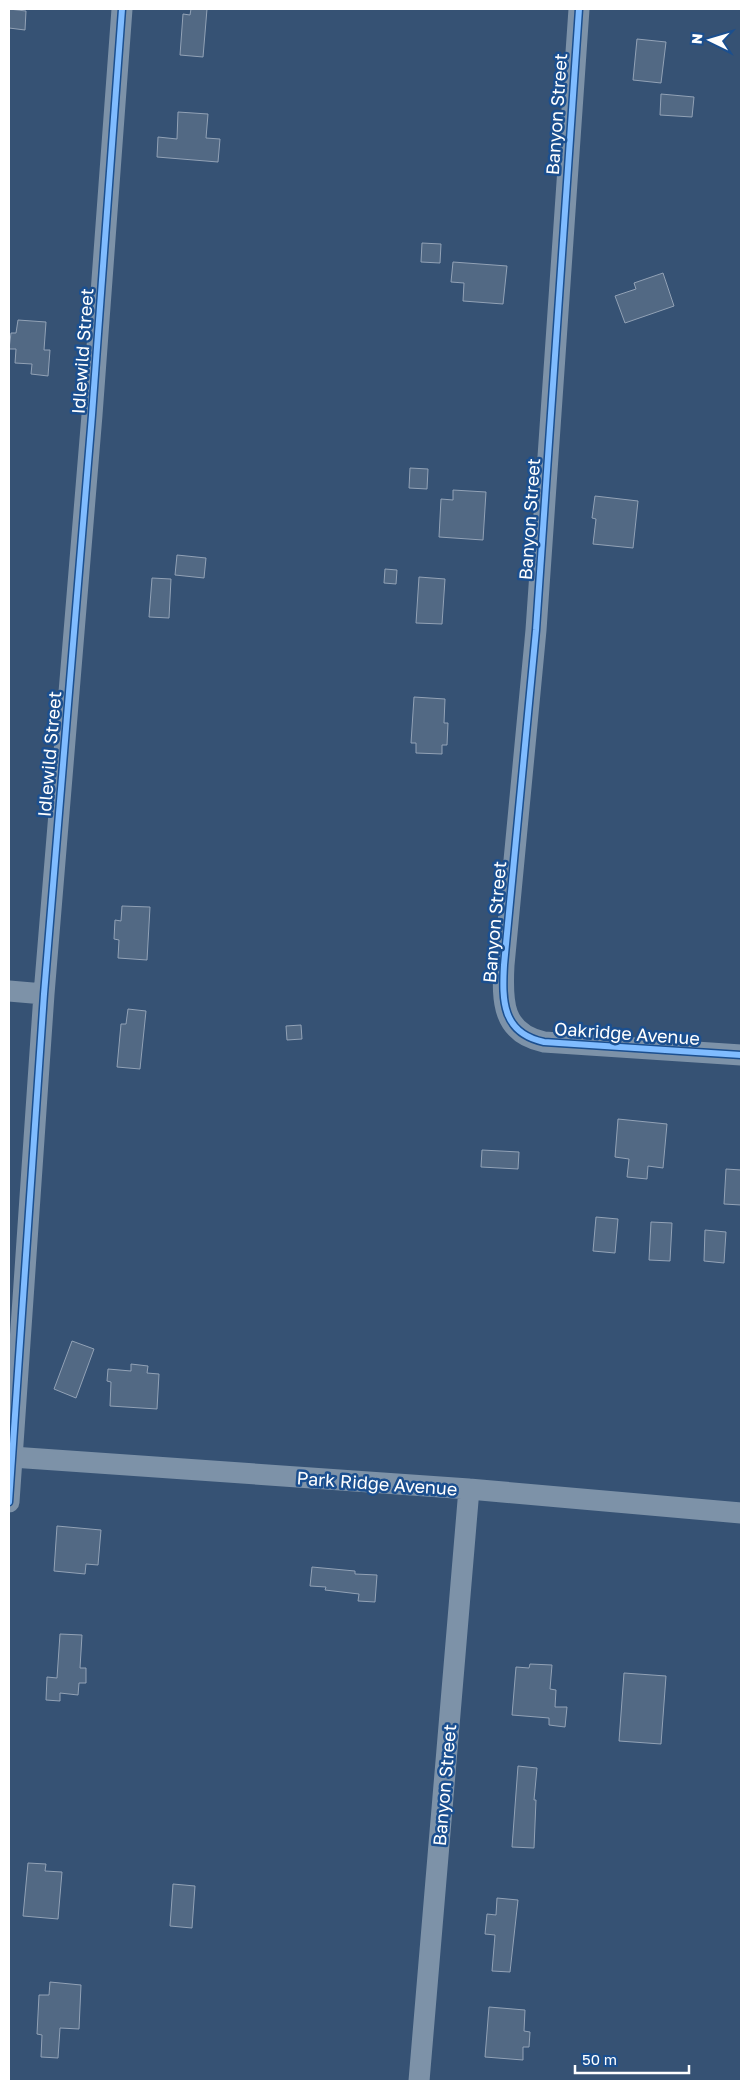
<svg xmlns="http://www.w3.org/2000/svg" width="750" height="2090" font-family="'Golos Text',sans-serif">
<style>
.building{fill:#526984;stroke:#92a2b6}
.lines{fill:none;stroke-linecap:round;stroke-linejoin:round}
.minor{stroke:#7d92a8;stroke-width:21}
.cycleway-casing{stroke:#1b4f8f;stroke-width:9}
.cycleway{stroke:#80bcff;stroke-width:6}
.labels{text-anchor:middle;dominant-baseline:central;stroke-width:5;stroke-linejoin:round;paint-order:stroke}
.street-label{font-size:18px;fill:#fff;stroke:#1b4f8f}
</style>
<rect width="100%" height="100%" fill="#365274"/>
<path class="building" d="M 9,9 L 26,11 L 25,30 L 9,28 Z
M 191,9 L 207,9 L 203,57 L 180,55 L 183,14 L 190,15 Z
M 637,39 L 666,42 L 661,83 L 633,80 Z
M 661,94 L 694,97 L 692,117 L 660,115 Z
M 178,112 L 208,114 L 206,138 L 220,139 L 218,162 L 157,157 L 158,137 L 177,139 Z
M 422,243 L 441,244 L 440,263 L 421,262 Z
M 453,262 L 507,266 L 503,304 L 463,301 L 464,283 L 451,282 Z
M 663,273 L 674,306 L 625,323 L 615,296 L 636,289 L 634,283 Z
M 18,320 L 46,322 L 44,350 L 50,350 L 48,376 L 31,374 L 32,364 L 15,363 L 16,349 L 9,349 L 11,333 L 16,333 Z
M 410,468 L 428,469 L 427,489 L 409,488 Z
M 453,490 L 486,492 L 483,540 L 439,537 L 441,499 L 453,500 Z
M 595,496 L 638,501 L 633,548 L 593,544 L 596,519 L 592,518 Z
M 177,555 L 206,558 L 204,578 L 175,575 Z
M 385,569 L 397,570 L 396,584 L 384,583 Z
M 419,577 L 445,579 L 442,624 L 416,623 Z
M 152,578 L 171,579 L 169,618 L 149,617 Z
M 414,697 L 445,699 L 444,723 L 448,723 L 447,745 L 442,745 L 442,754 L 416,753 L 416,743 L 411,743 Z
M 122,906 L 150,907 L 147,960 L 118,958 L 119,940 L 114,939 L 115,920 L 121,921 Z
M 128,1009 L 146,1011 L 140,1069 L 117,1067 L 121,1024 L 126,1024 Z
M 301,1025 L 302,1039 L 287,1040 L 286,1026 Z
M 618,1119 L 667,1124 L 663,1168 L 648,1166 L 647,1179 L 627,1177 L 629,1159 L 615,1157 Z
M 482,1150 L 519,1152 L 518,1169 L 481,1167 Z
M 726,1169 L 741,1170 L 741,1205 L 724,1204 Z
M 596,1217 L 618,1219 L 615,1253 L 593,1251 Z
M 651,1222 L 672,1223 L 670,1261 L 649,1260 Z
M 705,1230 L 726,1232 L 724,1263 L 704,1261 Z
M 72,1341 L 94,1349 L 76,1398 L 54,1389 Z
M 131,1364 L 148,1366 L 147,1373 L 159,1374 L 157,1409 L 110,1406 L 111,1382 L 107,1381 L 108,1369 L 131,1371 Z
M 57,1526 L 101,1530 L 98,1565 L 86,1564 L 85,1574 L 54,1571 Z
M 312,1567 L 355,1571 L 355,1574 L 377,1575 L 375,1602 L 358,1601 L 359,1594 L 325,1590 L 326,1587 L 310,1586 Z
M 60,1634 L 82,1635 L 80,1668 L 86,1668 L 86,1683 L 79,1683 L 78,1695 L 60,1693 L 60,1701 L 46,1700 L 47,1677 L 57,1678 Z
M 530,1664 L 552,1665 L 550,1689 L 556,1690 L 555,1707 L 567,1707 L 565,1727 L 549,1725 L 549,1718 L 512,1715 L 516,1667 L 529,1668 Z
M 624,1673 L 666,1676 L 661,1744 L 619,1741 Z
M 518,1766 L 537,1768 L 534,1800 L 536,1800 L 534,1848 L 512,1847 Z
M 28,1863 L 46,1864 L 45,1871 L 62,1872 L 58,1919 L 23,1916 Z
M 173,1884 L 195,1886 L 192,1928 L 170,1926 Z
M 497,1898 L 518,1900 L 510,1972 L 492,1971 L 495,1935 L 485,1934 L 487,1914 L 496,1915 Z
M 50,1982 L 81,1985 L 79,2029 L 60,2028 L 58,2058 L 41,2057 L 42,2035 L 37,2034 L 39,1995 L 49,1995 Z
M 489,2007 L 525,2010 L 524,2031 L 530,2032 L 529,2047 L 523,2047 L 523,2060 L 485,2057 Z"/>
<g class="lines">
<path class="minor" d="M 579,9 L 536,630 L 504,965 C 502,1001 502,1033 544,1042 L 741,1055
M 9,991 L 44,994
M 12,1457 L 469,1489 L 741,1513
M 9,1502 L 44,994 L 92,415 L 122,9
M 419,2081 L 469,1489"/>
<g class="cycleway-casing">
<path id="cycleway" d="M 579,9 L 536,630 L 504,965 C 502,1001 502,1033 544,1042 L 741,1055
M 9,1502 L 44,994 L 92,415 L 122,9"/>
</g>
<use href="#cycleway" class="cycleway"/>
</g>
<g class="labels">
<g class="street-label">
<text transform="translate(556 114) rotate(-86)">Banyon Street</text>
<text transform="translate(82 351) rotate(-86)">Idlewild Street</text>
<text transform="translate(529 519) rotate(-86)">Banyon Street</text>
<text transform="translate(49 754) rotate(-85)">Idlewild Street</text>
<text transform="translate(494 922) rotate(-85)">Banyon Street</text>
<text transform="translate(627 1033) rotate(4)">Oakridge Avenue</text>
<text transform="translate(377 1483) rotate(4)">Park Ridge Avenue</text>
<text transform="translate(444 1785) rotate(-85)">Banyon Street</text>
</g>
</g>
<rect width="750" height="2090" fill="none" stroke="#ffffff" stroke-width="20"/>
<g transform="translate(710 40) rotate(275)" stroke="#1b4f8f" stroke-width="4" paint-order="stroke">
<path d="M0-4L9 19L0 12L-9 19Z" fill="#ffffff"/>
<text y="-8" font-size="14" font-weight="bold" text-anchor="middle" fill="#ffffff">N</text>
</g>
<path d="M575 2065v8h114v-8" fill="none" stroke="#ffffff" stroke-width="2.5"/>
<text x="582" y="2065" font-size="15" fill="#ffffff" stroke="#1b4f8f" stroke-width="4" paint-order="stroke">50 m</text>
</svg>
